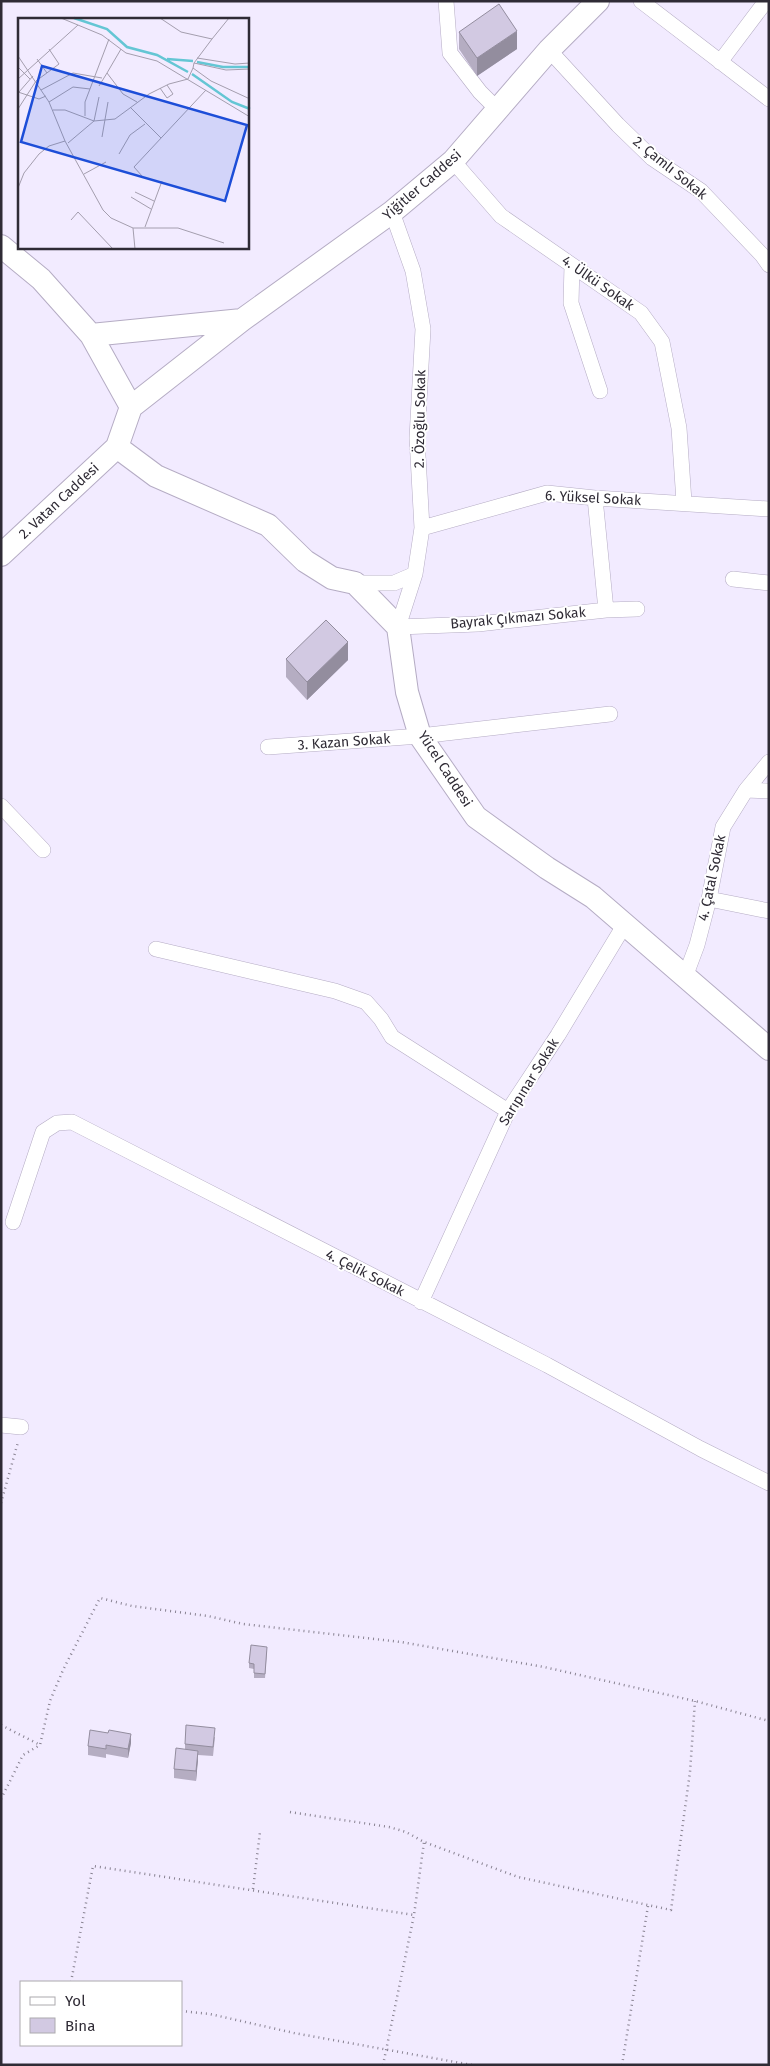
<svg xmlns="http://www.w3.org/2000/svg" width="770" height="2066" font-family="'Fira Sans',sans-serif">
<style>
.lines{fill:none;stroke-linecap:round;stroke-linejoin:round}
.street-casing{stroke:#b5acc4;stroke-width:16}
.secondary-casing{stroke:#b5acc4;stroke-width:24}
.path{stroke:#898392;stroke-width:2.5;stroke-dasharray:1 4;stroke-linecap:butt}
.street{stroke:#fff;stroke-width:15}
.secondary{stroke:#fff;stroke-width:22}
.wall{fill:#b5adc2}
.shaded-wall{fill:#938d9e}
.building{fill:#d2c9e2;stroke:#938d9e}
.labels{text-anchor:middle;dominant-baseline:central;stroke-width:4;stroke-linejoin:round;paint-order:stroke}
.street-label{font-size:14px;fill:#2f2b35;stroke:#fff}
.inset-river{fill:none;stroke:#64c6d4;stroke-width:2.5}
.inset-road{fill:none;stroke:#a49eae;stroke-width:1}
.view{fill:#1d4ed8;fill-opacity:0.15;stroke:#1d4ed8;stroke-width:2.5}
.inset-edge{fill:none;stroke:#2f2b35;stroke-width:2.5}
</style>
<rect width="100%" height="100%" fill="#f2ebff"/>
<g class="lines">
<g class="street-casing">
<path id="street" d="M 446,1 L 450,53 L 480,92 L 497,109
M 641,1 L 769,99
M 549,50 L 618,125 L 652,158 L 701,191 L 762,255 L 769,265
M 720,62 L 766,1
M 453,161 L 501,216 L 641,313 L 662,342 L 679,428 L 684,502
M 392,212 L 413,271 L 423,329 L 417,438 L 422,528 L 415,574 L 398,627 L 478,624 L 606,610 L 637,609
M 572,265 L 571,303 L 600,391
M 595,498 L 606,610
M 422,528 L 547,493 L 595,498 L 769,509
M 733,579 L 769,583
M 355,583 L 394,583 L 415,574
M 268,747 L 420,736 L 610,714
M 746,790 L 769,791
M 1,806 L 43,850
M 709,899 L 769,911
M 156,949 L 335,991 L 366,1002 L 381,1019 L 392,1037 L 508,1111
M 685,977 L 697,945 L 709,899 L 723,827 L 746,790 L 769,762
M 13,1222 L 43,1132 L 57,1123 L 72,1122 L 547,1365 L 701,1449 L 769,1483
M 421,1302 L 508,1111 L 558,1035 L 625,924
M 1,1425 L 21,1427"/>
</g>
<g class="secondary-casing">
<path id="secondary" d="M 1,246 L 41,279 L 91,335 L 131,407
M 91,335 L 242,320
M 117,447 L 156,476 L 268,525 L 305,561 L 332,578 L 355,583 L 398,627 L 407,692 L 420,736 L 476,817 L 547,868 L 593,897 L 769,1049
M 1,555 L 117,447 L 131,407 L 242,320 L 392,212 L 453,161 L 549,50 L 598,1"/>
</g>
<path class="path" d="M 1,1503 L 18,1442
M 1,1725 L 40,1745
M 1,1799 L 23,1755 L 40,1745 L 50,1701 L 63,1670 L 100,1598 L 132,1606 L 208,1616 L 243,1624 L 401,1642 L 544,1667 L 695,1701 L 769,1721
M 290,1812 L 389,1827 L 406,1832 L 424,1842 L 518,1877 L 671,1910 L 690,1772 L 695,1701
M 253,1889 L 260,1832
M 71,1982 L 93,1866 L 414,1915
M 181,2011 L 210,2014 L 294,2033 L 472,2065
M 383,2065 L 414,1915 L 424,1842
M 622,2065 L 648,1906"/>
<use href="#street" class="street"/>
<use href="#secondary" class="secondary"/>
</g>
<path class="wall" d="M 459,32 L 517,49 L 477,76 L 459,49 Z
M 286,659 L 348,660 L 307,700 L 286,677 Z
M 267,1651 L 265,1678 L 254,1678 L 254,1669 L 249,1668 L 249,1663 Z
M 108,1733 L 131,1743 L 128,1758 L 106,1754 L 106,1758 L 88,1755 L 88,1746 Z
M 215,1737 L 213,1756 L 198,1755 L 196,1781 L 174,1778 L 174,1769 L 185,1749 L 185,1744 Z"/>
<path class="shaded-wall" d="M 517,31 L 517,49 L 477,76 L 477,58 Z
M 348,642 L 348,660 L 307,700 L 307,682 Z
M 131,1734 L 131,1743 L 128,1758 L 128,1749 Z
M 198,1751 L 198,1760 L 196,1781 L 196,1771 Z"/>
<path class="building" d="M 499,4 L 517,31 L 477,58 L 459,32 Z
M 326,620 L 348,642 L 307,682 L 286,659 Z
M 251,1645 L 267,1647 L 265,1674 L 254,1673 L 254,1664 L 249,1663 Z
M 186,1725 L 215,1728 L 213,1747 L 185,1744 Z
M 90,1730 L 108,1733 L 109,1730 L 131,1734 L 128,1749 L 106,1745 L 106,1749 L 88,1746 Z
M 176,1748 L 198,1751 L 196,1771 L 174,1769 Z"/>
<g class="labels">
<g class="street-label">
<text transform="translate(670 168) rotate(39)">2. Çamlı Sokak</text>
<text transform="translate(422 185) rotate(-41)">Yiğitler Caddesi</text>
<text transform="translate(598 283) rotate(35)">4. Ülkü Sokak</text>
<text transform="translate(420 419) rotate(-89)">2. Özoğlu Sokak</text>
<text transform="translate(593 498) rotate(3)">6. Yüksel Sokak</text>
<text transform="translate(59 501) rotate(-43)">2. Vatan Caddesi</text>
<text transform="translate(518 618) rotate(-5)">Bayrak Çıkmazı Sokak</text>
<text transform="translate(344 742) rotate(-4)">3. Kazan Sokak</text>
<text transform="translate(445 769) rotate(57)">Yücel Caddesi</text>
<text transform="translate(712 878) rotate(-78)">4. Çatal Sokak</text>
<text transform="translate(529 1082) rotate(-58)">Sarıpınar Sokak</text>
<text transform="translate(365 1273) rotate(27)">4. Çelik Sokak</text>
</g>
</g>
<g transform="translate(18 18)">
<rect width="231" height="231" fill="#f2ebff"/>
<path class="inset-river" d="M 56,0 L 89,11 L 109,29 L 139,37 L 170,54M 149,41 L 175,43M 179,44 L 205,49 L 232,49M 174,56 L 214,84 L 232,91"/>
<path class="inset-road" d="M 43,0 L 84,17 L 108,35 L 139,43 L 232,99M 142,0 L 163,14 L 194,21 L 211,0M 194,21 L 176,45 L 208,52 L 232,51M 103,31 L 89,55 L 105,76 L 119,84M 0,38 L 31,84 L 47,123 L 85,192 L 93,200 L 115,210 L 117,231M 179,40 L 217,46 L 232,45M 19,41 L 29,55M 176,45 L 175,50 L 193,63 L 232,81M 0,49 L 12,61M 0,61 L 60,7M 81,68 L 89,55M 142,70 L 149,80 L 155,76 L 149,67M 23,72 L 55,55 L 84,60M 0,74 L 21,81 L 28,78M 1,74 L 15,58M 31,84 L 55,69 L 72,71M 112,89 L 143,120M 0,91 L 18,63 L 41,46 L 31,31M 35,92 L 47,92 L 76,103 L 81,79M 67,98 L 67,84 L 91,21M 84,119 L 90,84M 50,125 L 76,103 L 97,101 L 131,76 L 151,66 L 170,61 L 175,50M 101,136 L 112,117 L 127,106M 66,156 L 88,144M 124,158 L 116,149 L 188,72M 0,170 L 6,155 L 21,136 L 31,128 L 47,123M 117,174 L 136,183M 113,179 L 133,191M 53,202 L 60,194 L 95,231M 127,209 L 144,163M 115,210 L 160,210 L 206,225"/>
<path class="view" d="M 24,48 L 229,107 L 207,183 L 3,124 Z"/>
<rect width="231" height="231" class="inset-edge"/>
</g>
<rect width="770" height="2066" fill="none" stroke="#2f2b35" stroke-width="5"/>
<rect x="20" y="1981" width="162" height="65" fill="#ffffff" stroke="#acaaae"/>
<rect x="30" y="1997" width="25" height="8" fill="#ffffff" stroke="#acaaae"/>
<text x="65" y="2006" font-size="15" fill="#2f2b35">Yol</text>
<rect x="30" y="2018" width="25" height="15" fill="#d2c9e2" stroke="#acaaae"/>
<text x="65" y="2031" font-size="15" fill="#2f2b35">Bina</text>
</svg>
